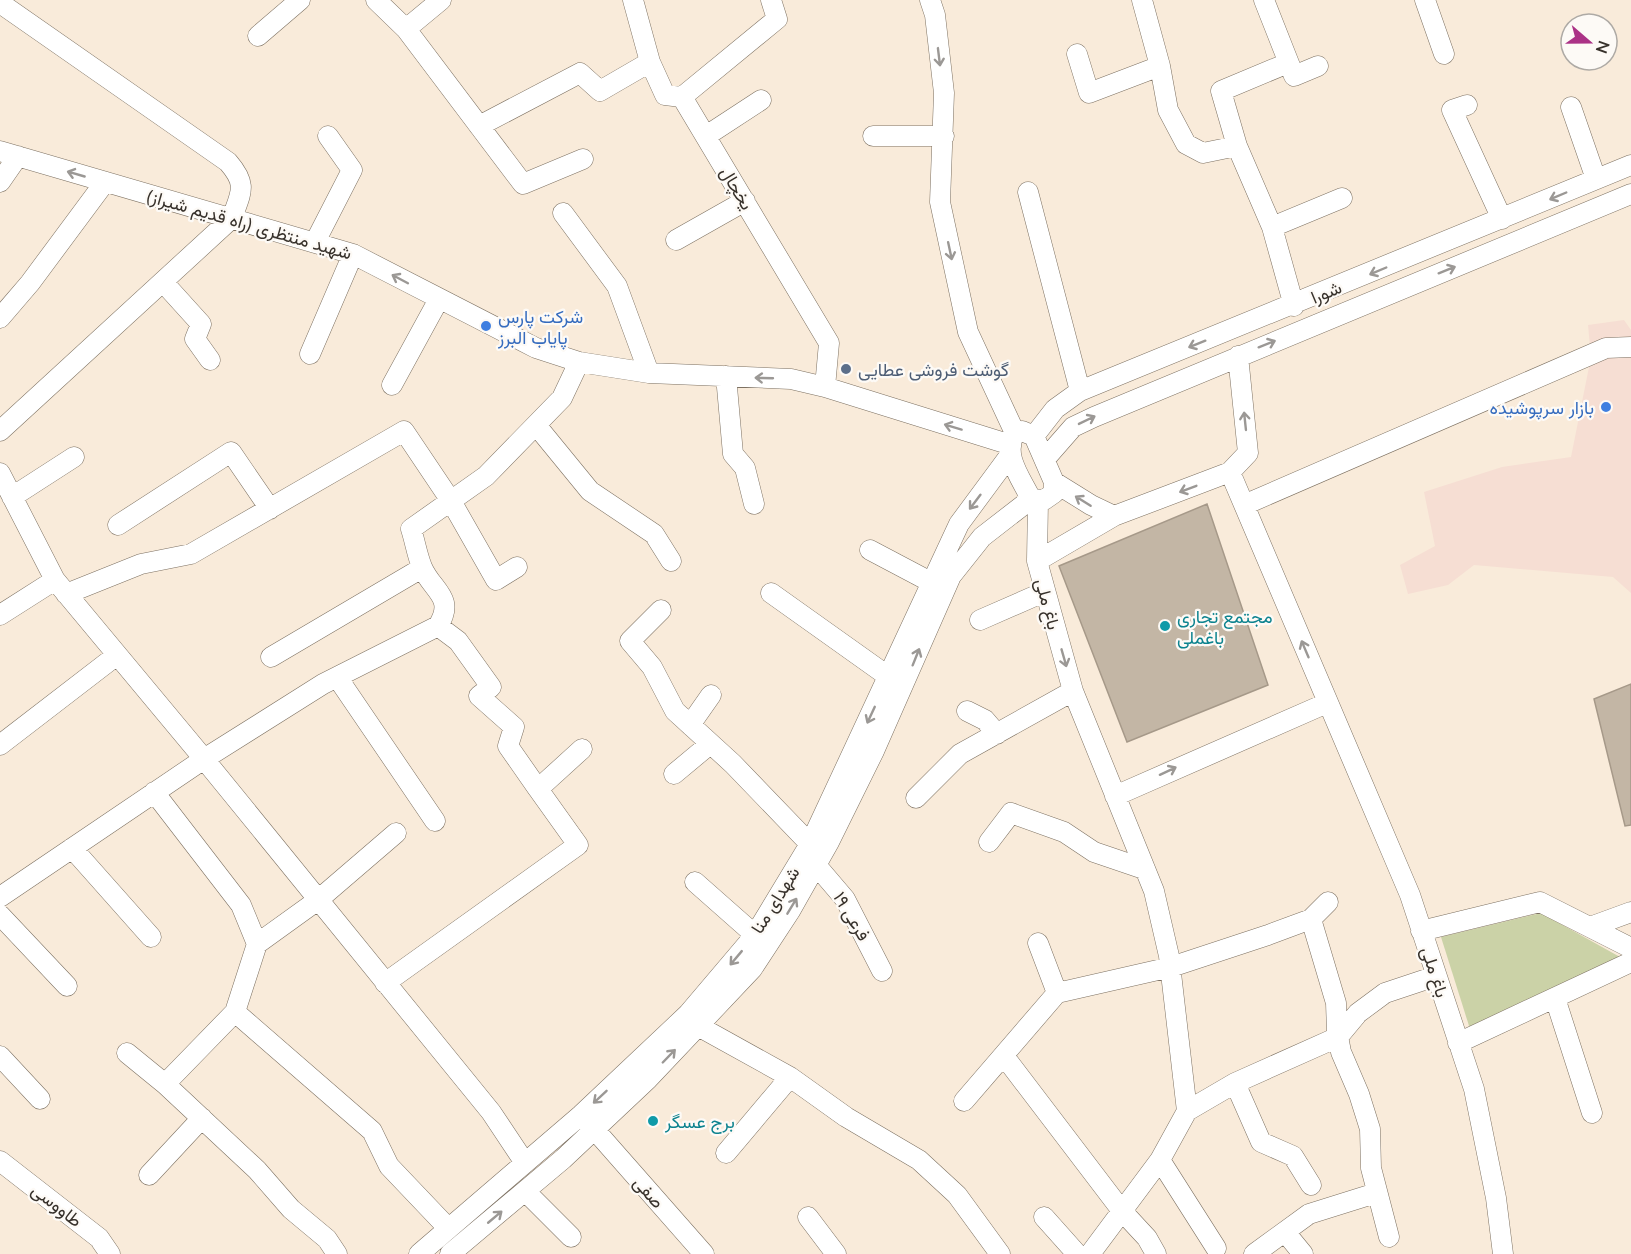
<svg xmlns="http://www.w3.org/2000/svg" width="1631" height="1254" font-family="Mulish,Vazirmatn,sans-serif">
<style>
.commercial{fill:#f6ded3}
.green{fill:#cbd2a7}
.building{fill:#c3b6a5;stroke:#a69989;stroke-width:1.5}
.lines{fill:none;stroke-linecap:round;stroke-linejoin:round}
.minor-casing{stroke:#7d7162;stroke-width:21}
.minor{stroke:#fff;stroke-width:20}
.oneway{stroke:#9b9895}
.shop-dot{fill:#3f7fe0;stroke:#fdfaf6;stroke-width:2}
.service-dot{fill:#5c6f8a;stroke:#fdfaf6;stroke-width:2}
.culture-dot{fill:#0f9aa8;stroke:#fdfaf6;stroke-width:2}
.labels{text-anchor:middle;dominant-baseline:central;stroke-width:4.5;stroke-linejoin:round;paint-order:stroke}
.street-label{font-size:18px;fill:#37312b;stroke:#fdfaf6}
.shop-label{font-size:18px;fill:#366cbe;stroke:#fdfaf6;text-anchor:start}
.service-label{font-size:18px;fill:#4e5e75;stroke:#fdfaf6;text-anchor:start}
.culture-label{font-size:18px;fill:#0d838f;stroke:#fdfaf6;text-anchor:start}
</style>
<rect width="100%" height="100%" fill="#f9ebda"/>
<path class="commercial" d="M 1624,320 L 1631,330 L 1631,593 L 1613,577 L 1474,565 L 1448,585 L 1408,594 L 1400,565 L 1435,546 L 1424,492 L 1502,467 L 1571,457 L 1591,357 L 1588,325 Z"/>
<path class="green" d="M 1541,913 L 1620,957 L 1470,1029 L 1441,937 Z"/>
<path class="building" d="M 1207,504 L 1268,685 L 1127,742 L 1059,566 Z
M 1631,684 L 1631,825 L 1625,826 L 1594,699 Z"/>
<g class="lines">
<g class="minor-casing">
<path id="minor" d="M 376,0 L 406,29 L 523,184 L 583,159
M 633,0 L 650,62 L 665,95 L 682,97 L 829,343 L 825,387
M 930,0 L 935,15 L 944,93 L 940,202 L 968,332 L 1015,433
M 1142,0 L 1160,66 L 1168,110 L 1186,144 L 1203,153 L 1237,146
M 1264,0 L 1294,76 L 1318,66
M 1425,0 L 1444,54
M 0,3 L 228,162 C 248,185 241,192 232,218 L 0,431
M 406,29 L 441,0
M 258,36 L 300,0
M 1077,54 L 1089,93 L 1160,66
M 1288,63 L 1221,91 L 1237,146 L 1272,227 L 1294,306
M 682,97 L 777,19 L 771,0
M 1467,105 L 1452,110 L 1502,219
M 1571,107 L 1596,179
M 479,126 L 580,73 L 600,91 L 650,62
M 706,136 L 761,100
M 873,136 L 944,136
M 0,151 L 353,254 L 536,348 L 579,362 L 649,373 L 791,379 L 825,387 L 1008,444
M 0,182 L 18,156
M 1028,192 L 1080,391
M 563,213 L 617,286 L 649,373
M 1272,227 L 1342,198
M 676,240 L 745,201
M 315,242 L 352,170 L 328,136
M 163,282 L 201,324 L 195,339 L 210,360
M 0,318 L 30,283 L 105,182
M 310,354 L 353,254
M 726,376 L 733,454 L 745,468 L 754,504
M 392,385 L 439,299
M 536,425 L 590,491 L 654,534 L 671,561
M 1022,431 L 1034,436 L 1054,482 L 1054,493 L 1044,500 L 1031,499 C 1021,478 1002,455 1015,433 Z
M 1034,436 L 1055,409 L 1080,391 L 1631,165
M 1045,459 L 1073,427 L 1094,417 L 1631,194
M 1230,472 L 1248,453 L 1238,356
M 0,473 L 55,580 L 204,759 L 491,1112 L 525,1163
M 1054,482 L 1091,505 L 1114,516
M 12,497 L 74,457
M 1038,501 L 1037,561 L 1073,691 L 1154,891 L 1169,956 L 1187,1111 L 1160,1160 L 1090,1254
M 1244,505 L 1606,348 L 1631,347
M 118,525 L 231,452 L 270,509
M 870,550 L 942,588
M 1037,561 L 1114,516 L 1230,472 L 1410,895 L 1474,1089 L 1496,1198 L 1503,1254
M 771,593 L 889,677
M 66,594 L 141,564 L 191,554 L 404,431 L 451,501 L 496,580 L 517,567
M 661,610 L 630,641 L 652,667 L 675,711 L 733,764 L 810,844
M 0,615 L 55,580
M 980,620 L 1044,592
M 438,626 L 458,641 L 491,687 L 479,696 L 514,727 L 508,746 L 538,789 L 582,749
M 271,657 L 422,568
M 337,677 L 435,821
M 967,711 L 985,720 L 997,734
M 690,725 L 711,695
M 0,745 L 117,655
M 674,774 L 710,744
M 154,792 L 241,905 L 257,944
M 1115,796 L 1327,703
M 916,798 L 960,754 L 1073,691
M 989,842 L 1011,813 L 1064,832 L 1094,852 L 1144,869
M 72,848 L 151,937
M 816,865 L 845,899 L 882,971
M 695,882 L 755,935
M 0,897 L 204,759 L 323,684 L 438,626 C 456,597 432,591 422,567 C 417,555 415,541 411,529 L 486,476 L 562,398 L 579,362
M 0,915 L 67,986
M 1311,919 L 1336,1003 L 1337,1031 L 1341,1052 L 1359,1094 L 1370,1129 L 1371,1168 L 1389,1237
M 1590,927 L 1631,912
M 1421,931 L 1540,902 L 1631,948
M 1038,943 L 1057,993
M 385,983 L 578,845 L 538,789
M 1555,998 L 1592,1113
M 235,1012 L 372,1131 L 389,1166 L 448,1228
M 698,1026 L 790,1077 L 846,1117 L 919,1160 L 957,1195 L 1000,1254
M 1458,1043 L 1631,962
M 127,1053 L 165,1084 L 257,1170 L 291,1209 L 327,1239 L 337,1254
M 0,1056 L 40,1099
M 1004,1056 L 1122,1211 L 1147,1238 L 1156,1254
M 1235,1083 L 1261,1142 L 1293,1156 L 1311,1185
M 165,1084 L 235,1012 L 257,944 L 318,900 L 396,833
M 964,1101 L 1057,993 L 1171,967 L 1268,935 L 1311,919 L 1328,902
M 1187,1111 L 1235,1083 L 1338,1037 L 1358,1013 L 1385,993 L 1436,976
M 587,1121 L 704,1254
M 726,1153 L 790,1077
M 1160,1160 L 1216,1248
M 0,1161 L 99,1238 L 110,1254
M 149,1175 L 202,1118
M 525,1191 L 571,1237
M 808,1217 L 836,1254
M 1044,1217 L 1077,1254
M 1285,1232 L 1303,1254
M 419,1254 L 581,1115 L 688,1014 L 755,935 L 810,844 L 959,524 L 1010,455
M 450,1254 L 563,1159 L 648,1079 L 752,969 L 790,911 L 829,842 L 874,751 L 951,576 L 982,537 L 1031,499
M 1254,1254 L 1309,1214 L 1376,1193"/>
</g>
<use href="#minor" class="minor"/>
</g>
<defs><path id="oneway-shaft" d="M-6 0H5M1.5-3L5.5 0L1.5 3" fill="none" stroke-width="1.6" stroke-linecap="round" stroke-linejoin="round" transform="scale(1.5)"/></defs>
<g class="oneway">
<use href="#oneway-shaft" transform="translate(939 57) rotate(83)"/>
<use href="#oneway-shaft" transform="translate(76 174) rotate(-164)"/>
<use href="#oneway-shaft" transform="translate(1558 196) rotate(157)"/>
<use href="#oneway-shaft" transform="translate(950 251) rotate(78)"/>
<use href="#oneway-shaft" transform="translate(1447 270) rotate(-22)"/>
<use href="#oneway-shaft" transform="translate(1378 271) rotate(157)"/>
<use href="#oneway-shaft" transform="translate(400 279) rotate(-152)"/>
<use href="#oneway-shaft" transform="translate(1197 344) rotate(158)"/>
<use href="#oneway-shaft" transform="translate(1267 344) rotate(-22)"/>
<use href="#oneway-shaft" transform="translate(764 378) rotate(-178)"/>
<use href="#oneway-shaft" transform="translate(1087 420) rotate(-26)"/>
<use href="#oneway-shaft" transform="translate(1245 421) rotate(-96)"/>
<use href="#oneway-shaft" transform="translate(953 427) rotate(-163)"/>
<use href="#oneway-shaft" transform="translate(1188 489) rotate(159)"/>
<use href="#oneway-shaft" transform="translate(1083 501) rotate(-148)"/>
<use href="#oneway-shaft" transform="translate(975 502) rotate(127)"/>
<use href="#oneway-shaft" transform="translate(1305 649) rotate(-113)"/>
<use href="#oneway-shaft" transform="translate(916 657) rotate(-68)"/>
<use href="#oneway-shaft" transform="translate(1064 658) rotate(74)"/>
<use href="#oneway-shaft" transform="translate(871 715) rotate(115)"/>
<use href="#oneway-shaft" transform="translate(1168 771) rotate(-25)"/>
<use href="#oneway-shaft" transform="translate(792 906) rotate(-59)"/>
<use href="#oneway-shaft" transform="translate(736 958) rotate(130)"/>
<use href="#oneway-shaft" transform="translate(669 1056) rotate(-46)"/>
<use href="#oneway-shaft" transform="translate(600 1097) rotate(137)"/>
<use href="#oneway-shaft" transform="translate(495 1217) rotate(-40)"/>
</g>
<g class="shop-dot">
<circle cx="486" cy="326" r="6"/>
<circle cx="1606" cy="407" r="6"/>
</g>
<circle class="service-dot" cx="846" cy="369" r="6"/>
<g class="culture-dot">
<circle cx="1165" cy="626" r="6"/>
<circle cx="653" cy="1121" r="6"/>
</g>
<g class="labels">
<g class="street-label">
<text transform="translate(737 188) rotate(59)">یخچال</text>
<text transform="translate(249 224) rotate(16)">شهید منتظری (راه قدیم شیراز)</text>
<text transform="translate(1326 292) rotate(-23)">شورا</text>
<text transform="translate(1048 604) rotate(75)">باغ ملی</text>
<text transform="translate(775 900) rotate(-58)">شهدای منا</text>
<text transform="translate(852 916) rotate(59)">فرعی ۱۹</text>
<text transform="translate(1435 972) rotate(72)">باغ ملی</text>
<text transform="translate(649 1192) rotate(48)">صفی</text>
<text transform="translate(57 1205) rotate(38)">طاووسی</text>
</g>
<g class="shop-label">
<text x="498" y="316">شرکت پارس<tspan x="498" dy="21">پایاب البرز</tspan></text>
<text x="1594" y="407" text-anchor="end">بازار سرپوشیده</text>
</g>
<g class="service-label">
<text x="858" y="369">گوشت فروشی عطایی</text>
</g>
<g class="culture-label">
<text x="1177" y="616">مجتمع تجاری<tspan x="1177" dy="21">باغملی</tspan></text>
<text x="665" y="1121">برج عسگر</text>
</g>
</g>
<g transform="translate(1589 42) rotate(110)"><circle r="28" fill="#fdfaf6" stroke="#aeaaa5" stroke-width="1.5"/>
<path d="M0-4.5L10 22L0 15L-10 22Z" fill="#ab3286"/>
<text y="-9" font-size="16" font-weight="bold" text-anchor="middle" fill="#37312b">N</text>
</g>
</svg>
